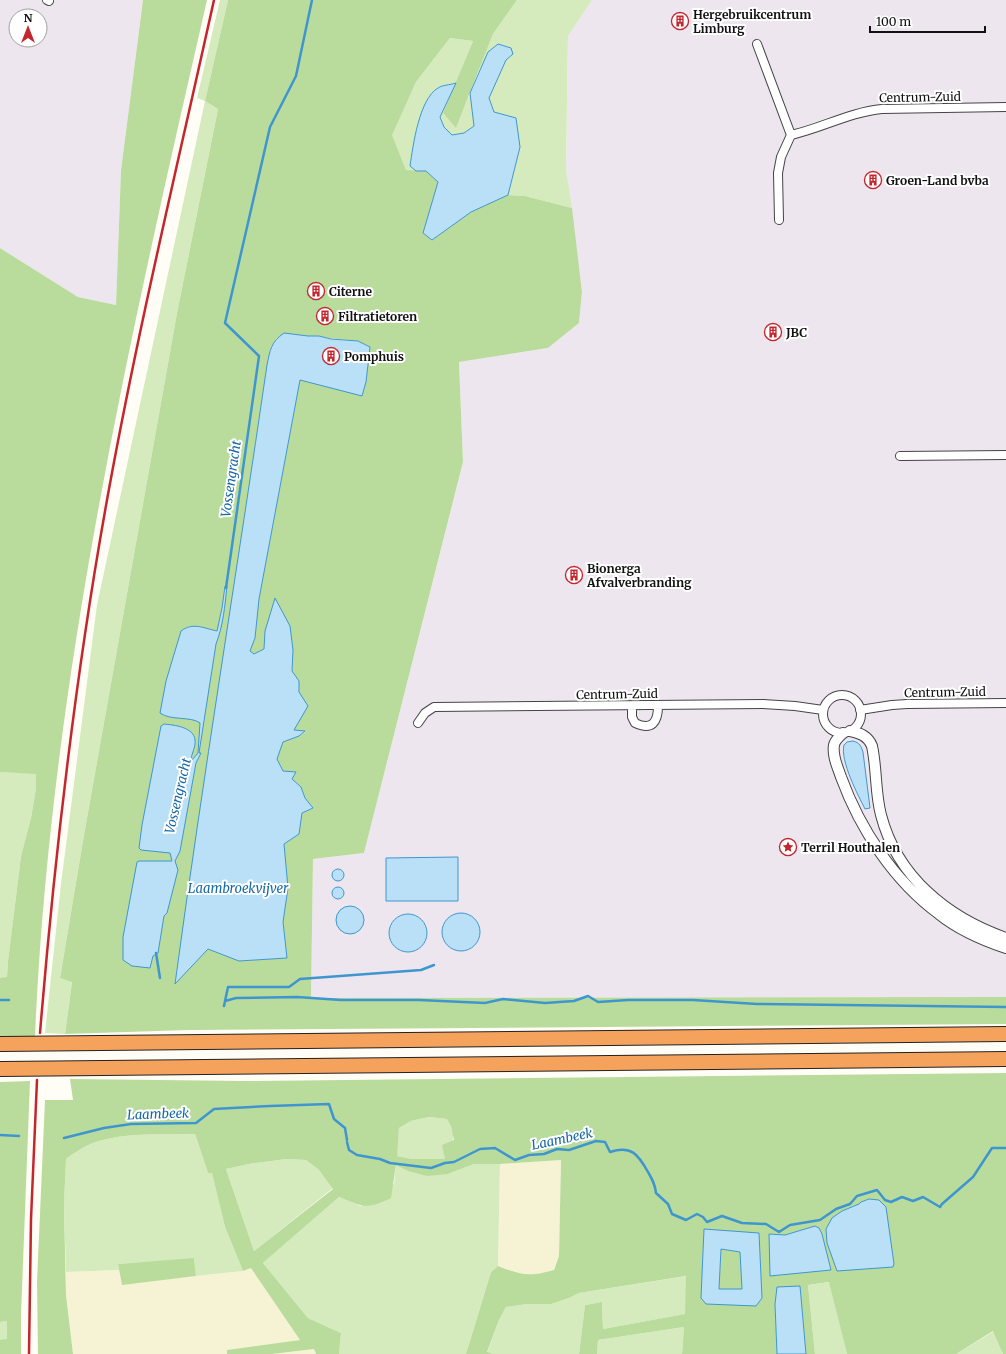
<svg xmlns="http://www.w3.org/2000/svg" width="1006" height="1354" font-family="Merriweather,serif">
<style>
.industrial{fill:#eee6ef;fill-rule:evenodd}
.farmland{fill:#f6f3d4}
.green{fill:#d5ebbd}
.forest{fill:#b9dc9c;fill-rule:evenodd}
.water{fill:#b9e0f7;stroke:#3f96cf;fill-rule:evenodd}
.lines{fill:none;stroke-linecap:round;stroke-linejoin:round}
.stream{stroke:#3f96cf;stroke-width:2.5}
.minor-casing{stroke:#444;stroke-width:10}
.tertiary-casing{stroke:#444;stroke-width:12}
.motorway-casing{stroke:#222;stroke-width:16}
.minor{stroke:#fff;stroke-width:8}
.tertiary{stroke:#fff;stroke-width:10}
.motorway{stroke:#f5a25d;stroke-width:14}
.rail{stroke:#c4262e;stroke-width:2.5}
.labels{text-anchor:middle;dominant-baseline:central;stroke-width:4;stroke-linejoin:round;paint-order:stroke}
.poi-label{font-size:12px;font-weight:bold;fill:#111;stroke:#fff;text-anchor:start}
.street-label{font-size:12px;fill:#111;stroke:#fff}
.water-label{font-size:13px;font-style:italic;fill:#1768a6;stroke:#fff}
</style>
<rect width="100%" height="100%" fill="#fffdf5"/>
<path class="industrial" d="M 0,0 L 143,0 L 121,170 L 116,305 L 78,297 L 0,248 ZM 16,16 L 40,16 L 40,40 L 16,40 Z
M 592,0 L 1006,0 L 1006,997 L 311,998 L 313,859 L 364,853 L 463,462 L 459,362 L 548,348 L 579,323 L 582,292 L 566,170 L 568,36 Z"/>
<path class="farmland" d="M 561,1160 L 559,1256 L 553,1271 L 536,1275 L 517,1273 L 498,1266 L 500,1164 Z
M 251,1267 L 300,1340 L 227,1350 L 227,1354 L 73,1354 L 66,1295 L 66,1272 L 119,1270 L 122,1284 L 242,1271 Z
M 314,1349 L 316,1354 L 272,1354 Z"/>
<path class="green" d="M 220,0 L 228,0 L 205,101 L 218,109 L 177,313 L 84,835 L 60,978 L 72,981 L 65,1034 L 45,1033 L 61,884 L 97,605 L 205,101 L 197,98 Z
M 517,0 L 592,0 L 568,36 L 566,170 L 572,208 L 525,196 L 508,195 L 520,147 L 494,112 L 489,98 L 506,60 L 512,54 L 483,64 L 477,74 L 493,34 Z
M 450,38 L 473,41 L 456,83 L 438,88 L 410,166 L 416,171 L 406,170 L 391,135 L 416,82 Z
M 470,93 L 474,126 L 464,133 L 452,135 L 444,127 L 440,117 L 446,102 L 451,95 L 443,113 L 456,127 Z
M 0,772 L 36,773 L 36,788 L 31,818 L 21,856 L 8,961 L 7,978 L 0,978 Z
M 429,1117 L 447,1119 C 457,1139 454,1140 445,1159 L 412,1159 L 396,1156 L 399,1128 L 411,1121 Z
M 195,1134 L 208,1173 L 212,1172 L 225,1227 L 243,1271 L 196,1276 L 194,1259 L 118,1264 L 119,1270 L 66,1272 L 64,1205 L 66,1159 C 74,1153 83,1147 93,1143 C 124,1132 162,1135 195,1134 Z
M 287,1159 L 306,1160 L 319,1170 L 333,1188 L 254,1251 L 226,1169 L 249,1164 Z
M 396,1164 L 408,1171 L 448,1174 L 474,1164 L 500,1164 L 498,1266 L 491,1272 L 466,1354 L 339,1354 L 341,1333 L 308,1318 L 263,1263 L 339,1197 L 361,1206 L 394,1184 Z
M 687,1276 L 686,1314 L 603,1329 L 602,1302 L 585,1305 L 579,1354 L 493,1354 L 487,1353 L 499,1320 L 506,1307 L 528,1304 L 551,1304 L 569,1298 L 579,1293 Z
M 830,1282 L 847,1354 L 815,1354 L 808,1285 Z
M 7,1321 L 7,1340 L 0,1340 L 0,1322 Z
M 684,1327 L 682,1354 L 597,1354 L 598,1340 Z
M 994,1331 L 1003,1354 L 956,1354 Z"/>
<path class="forest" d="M 143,0 L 207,0 C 129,341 50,685 35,1036 L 0,1036 L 0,978 L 7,977 L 8,961 L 21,856 L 31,818 L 36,788 L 36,774 L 0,772 L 0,248 L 78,297 L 116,305 L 121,170 Z
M 228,0 L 517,0 L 493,34 L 456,128 L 443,113 L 473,41 L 450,38 L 416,82 L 392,135 L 406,170 L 426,171 L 438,182 L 423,233 L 432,240 L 471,212 L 508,195 L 525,196 L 572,208 L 582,292 L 579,323 L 548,348 L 459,362 L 463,462 L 364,853 L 313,859 L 311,998 L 1006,997 L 1006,1024 L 188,1030 L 65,1034 L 72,982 L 60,978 L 84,835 L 177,313 L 218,109 L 205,101 ZM 308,336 L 358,341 L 370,347 L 366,382 L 300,380 L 259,599 L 255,638 L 249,651 L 254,654 L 264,649 L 265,631 L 293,650 L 292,671 L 299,681 L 294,730 L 305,732 L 299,736 L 282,742 L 277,759 L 283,771 L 301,787 L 305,798 L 313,808 L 302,813 L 299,834 L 284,844 L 288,888 L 283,922 L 287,958 L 239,961 L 208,949 L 175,983 L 267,365 L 271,347 L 277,338 Z
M 1006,1073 L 1006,1354 L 1003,1354 L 993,1331 L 956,1354 L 847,1354 L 829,1282 L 808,1285 L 815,1354 L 806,1354 L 800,1286 L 775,1304 L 777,1354 L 682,1354 L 684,1327 L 598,1340 L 597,1354 L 579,1354 L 585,1305 L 602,1302 L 603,1329 L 685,1314 L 686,1276 L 579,1293 L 569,1298 L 551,1304 L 528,1304 L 506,1307 L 499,1320 L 487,1352 L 493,1354 L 466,1354 L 491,1272 L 498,1266 C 521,1275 530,1277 554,1270 L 559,1256 L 561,1160 L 500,1164 L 474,1164 L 448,1174 L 427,1176 L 408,1171 L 396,1165 L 391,1198 C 366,1210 364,1207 339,1197 L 263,1263 L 308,1318 L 341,1333 L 339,1354 L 316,1354 L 314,1349 L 272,1354 L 227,1354 L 227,1350 L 300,1340 L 251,1268 L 243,1271 L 225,1227 L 212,1173 L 208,1173 L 195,1134 C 161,1135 124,1132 93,1143 C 83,1147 74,1153 66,1159 L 64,1205 L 66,1295 L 73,1354 L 38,1354 L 37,1282 L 45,1100 L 73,1100 L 70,1079 L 245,1081 ZM 429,1117 L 447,1119 L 451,1127 L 454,1140 L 442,1145 L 445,1159 L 412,1159 L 397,1156 L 399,1128 L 411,1121 ZM 287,1159 L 306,1160 L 319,1170 L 333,1189 L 254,1251 L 226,1169 L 249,1164 ZM 869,1199 L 893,1267 L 842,1211 L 859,1204 L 861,1202 ZM 815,1226 L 819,1228 L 822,1234 L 831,1270 L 769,1234 L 785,1235 ZM 704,1230 L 759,1233 L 762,1298 L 756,1306 L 701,1298 Z
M 30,1081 L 21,1315 L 21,1354 L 0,1354 L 0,1340 L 7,1339 L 7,1321 L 0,1322 L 0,1082 Z
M 721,1249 L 740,1251 L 742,1289 L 719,1289 Z
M 194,1258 L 196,1276 L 122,1285 L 118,1264 Z"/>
<path class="water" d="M 498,44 L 511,48 L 513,54 L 506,60 L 489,98 L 494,112 L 516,118 L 520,147 L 508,195 L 471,212 L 432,240 L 423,233 L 438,182 L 426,171 L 416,171 L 410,166 C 413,146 419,99 438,88 C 442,85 450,85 456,83 L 440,117 L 444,127 L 452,135 L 464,133 L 474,126 L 470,93 L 488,52 Z
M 284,333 L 308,336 L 319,336 L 331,339 L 358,341 L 370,347 L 366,382 L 362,396 L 300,380 L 259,599 L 255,638 L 250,651 L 254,654 L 264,649 L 265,631 L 275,598 L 290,626 L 293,650 L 292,671 L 299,681 L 299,692 L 308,706 L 294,730 L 305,731 L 299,736 L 283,742 L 277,759 L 283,771 L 296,772 L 292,779 L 301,787 L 305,798 L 313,808 L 302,813 L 299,834 L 284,844 L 288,888 L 283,922 L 287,958 L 239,961 L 208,949 L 175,984 C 203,777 237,571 267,365 C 270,350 271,342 284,333 Z
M 225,586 L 227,586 C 225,606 223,626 216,644 L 199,753 L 201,753 L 196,763 L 180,851 L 175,861 L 178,870 L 167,913 L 164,916 L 158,953 L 153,956 L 150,968 L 132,966 L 123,960 L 123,937 L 137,862 L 139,861 L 172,861 L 170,853 L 141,850 L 139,848 L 142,825 L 161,726 L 164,724 C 174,725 194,727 195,740 C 196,746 192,753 191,759 L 191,761 L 198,753 L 200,723 C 191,716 171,721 160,713 L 166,681 L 181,631 C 193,622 203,628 217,631 L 222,608 Z
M 853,741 C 860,743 861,746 863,752 L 870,808 L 865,809 C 858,795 840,761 844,745 L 847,742 Z
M 458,857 L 458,901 L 386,901 L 386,858 Z
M332 875a6 6 0 1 1 12 0a6 6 0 1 1-12 0Z
M332 893a6 6 0 1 1 12 0a6 6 0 1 1-12 0Z
M336 920a14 14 0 1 1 28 0a14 14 0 1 1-28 0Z
M442 932a19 19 0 1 1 38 0a19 19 0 1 1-38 0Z
M389 933a19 19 0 1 1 38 0a19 19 0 1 1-38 0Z
M 869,1199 L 879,1200 L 886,1207 L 894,1264 L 893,1267 L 837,1271 L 827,1243 L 826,1229 L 832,1218 L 842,1211 L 859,1204 L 861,1202 Z
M 815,1226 L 819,1228 L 822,1234 L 831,1270 L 770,1276 L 769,1234 L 785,1235 Z
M 704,1229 L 759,1233 L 762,1298 L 756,1306 L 706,1304 L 701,1298 ZM 721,1249 L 740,1252 L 742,1289 L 719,1289 Z
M 800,1286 L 806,1354 L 777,1354 L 775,1304 L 777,1287 Z"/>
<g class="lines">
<path class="stream" d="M 226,588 L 259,356 L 225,323 L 270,127 L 296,76 L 312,0
M 156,953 L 160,978
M 0,1000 L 9,1000
M 225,1001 L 236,998 L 297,997 L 341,1000 L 419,1000 L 485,1003 L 503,999 L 545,1003 L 574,1001 L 588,996 L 598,1002 L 628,1000 L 693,1000 L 757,1004 L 1006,1007
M 224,1006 L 228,987 L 289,987 L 300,979 L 421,970 L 434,965
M 0,1135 L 19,1136
M 64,1138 L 104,1128 L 131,1124 L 196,1123 L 214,1109 L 270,1106 L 329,1104 L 334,1119 L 345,1128 L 347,1140
M 347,1142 L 349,1150 L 357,1155 L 380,1159 L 390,1163 L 431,1168 L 445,1163 L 454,1162 L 480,1149 L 495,1148 L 515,1160 L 529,1155 L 544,1154 L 557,1149 L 569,1150 L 596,1141 L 605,1142 L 610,1152 C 631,1145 638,1154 648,1172 C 652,1179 655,1184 656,1193 L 668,1204 L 672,1214 L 686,1220 L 697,1214 L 703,1217 L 707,1222 L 722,1216 L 742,1223 L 766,1224 L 779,1232 L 790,1225 L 820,1220 L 836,1209 L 850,1204 L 857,1196 L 877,1190 L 885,1200 L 891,1202 L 902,1197 L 913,1201 L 923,1197 L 940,1207 L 942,1204 L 973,1177 L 992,1148 L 1006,1148"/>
<g class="minor-casing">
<path id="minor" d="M 47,0 L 49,1
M 757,44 L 791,135
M 779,220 L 778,173 L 781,157 L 791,135 C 822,128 850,112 882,109 L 1006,107
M 900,456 L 1006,455
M823 714a19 19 0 1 1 38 0a19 19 0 1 1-38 0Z
M 632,706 L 632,717 L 635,723 C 652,731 658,722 658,706
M 860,710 L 892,705 L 907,704 L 1006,703
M 418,723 L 425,713 L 434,707 L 763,704 L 795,706 L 823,710"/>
</g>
<g class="tertiary-casing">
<path id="tertiary" d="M 850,731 C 860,733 868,736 872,746 C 877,769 875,793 881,815 C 897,877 948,918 1006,938
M 843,733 C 840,736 835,740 834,745 C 832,756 838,768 841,777 C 860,829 894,881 939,914 C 959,930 982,940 1006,948"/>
</g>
<g class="motorway-casing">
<path id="motorway" d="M 0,1044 L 1006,1034
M 0,1069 L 1006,1059"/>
</g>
<use href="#minor" class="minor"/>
<use href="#tertiary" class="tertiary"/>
<use href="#motorway" class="motorway"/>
<path class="rail" d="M 40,1033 C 55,851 76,669 109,489 C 139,325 178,163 214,0
M 29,1354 L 31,1219 L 37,1080"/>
</g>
<defs>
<g id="building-ring" transform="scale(0.9)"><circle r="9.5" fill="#fff" stroke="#c4262e" stroke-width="1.5"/><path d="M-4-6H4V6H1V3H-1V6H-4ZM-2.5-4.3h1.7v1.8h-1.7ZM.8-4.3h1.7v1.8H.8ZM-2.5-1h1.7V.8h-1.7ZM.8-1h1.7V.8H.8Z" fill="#c4262e"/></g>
<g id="sight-ring" transform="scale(0.9)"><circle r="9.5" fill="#fff" stroke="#c4262e" stroke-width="1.5"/><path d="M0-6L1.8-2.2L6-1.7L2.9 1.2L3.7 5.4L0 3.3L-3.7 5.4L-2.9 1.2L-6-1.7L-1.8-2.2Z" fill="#c4262e"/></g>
</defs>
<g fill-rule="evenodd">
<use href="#building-ring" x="680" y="21"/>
<use href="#building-ring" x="873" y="180"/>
<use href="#building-ring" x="316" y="291"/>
<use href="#building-ring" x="325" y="316"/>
<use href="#building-ring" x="773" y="332"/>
<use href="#building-ring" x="331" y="356"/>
<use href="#building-ring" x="574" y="575"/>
<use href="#sight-ring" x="788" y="847"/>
</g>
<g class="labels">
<g class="poi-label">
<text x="693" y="14">Hergebruikcentrum<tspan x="693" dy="14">Limburg</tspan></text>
<text x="886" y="180">Groen-Land bvba</text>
<text x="329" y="291">Citerne</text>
<text x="338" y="316">Filtratietoren</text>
<text x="786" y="332">JBC</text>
<text x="344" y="356">Pomphuis</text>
<text x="587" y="568">Bionerga<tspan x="587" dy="14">Afvalverbranding</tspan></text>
<text x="801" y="847">Terril Houthalen</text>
</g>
<g class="street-label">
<text transform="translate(920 97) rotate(-1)">Centrum-Zuid</text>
<text transform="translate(945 692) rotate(-1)">Centrum-Zuid</text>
<text transform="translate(617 694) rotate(-1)">Centrum-Zuid</text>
</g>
<g class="water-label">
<text transform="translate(231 479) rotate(-82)">Vossengracht</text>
<text transform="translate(178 796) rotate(-77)">Vossengracht</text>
<text x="238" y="888">Laambroekvijver</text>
<text transform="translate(158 1114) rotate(-2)">Laambeek</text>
<text transform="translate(562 1139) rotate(-12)">Laambeek</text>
</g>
</g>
<g transform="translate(28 28)"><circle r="19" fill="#ffffff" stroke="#a0a0a0"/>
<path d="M0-3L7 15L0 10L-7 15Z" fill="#c4262e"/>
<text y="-6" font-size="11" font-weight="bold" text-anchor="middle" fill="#111111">N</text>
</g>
<path d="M870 26v6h115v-6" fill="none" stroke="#111111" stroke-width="2"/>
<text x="876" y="26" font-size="12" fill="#111111" stroke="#ffffff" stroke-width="3" paint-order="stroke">100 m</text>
</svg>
